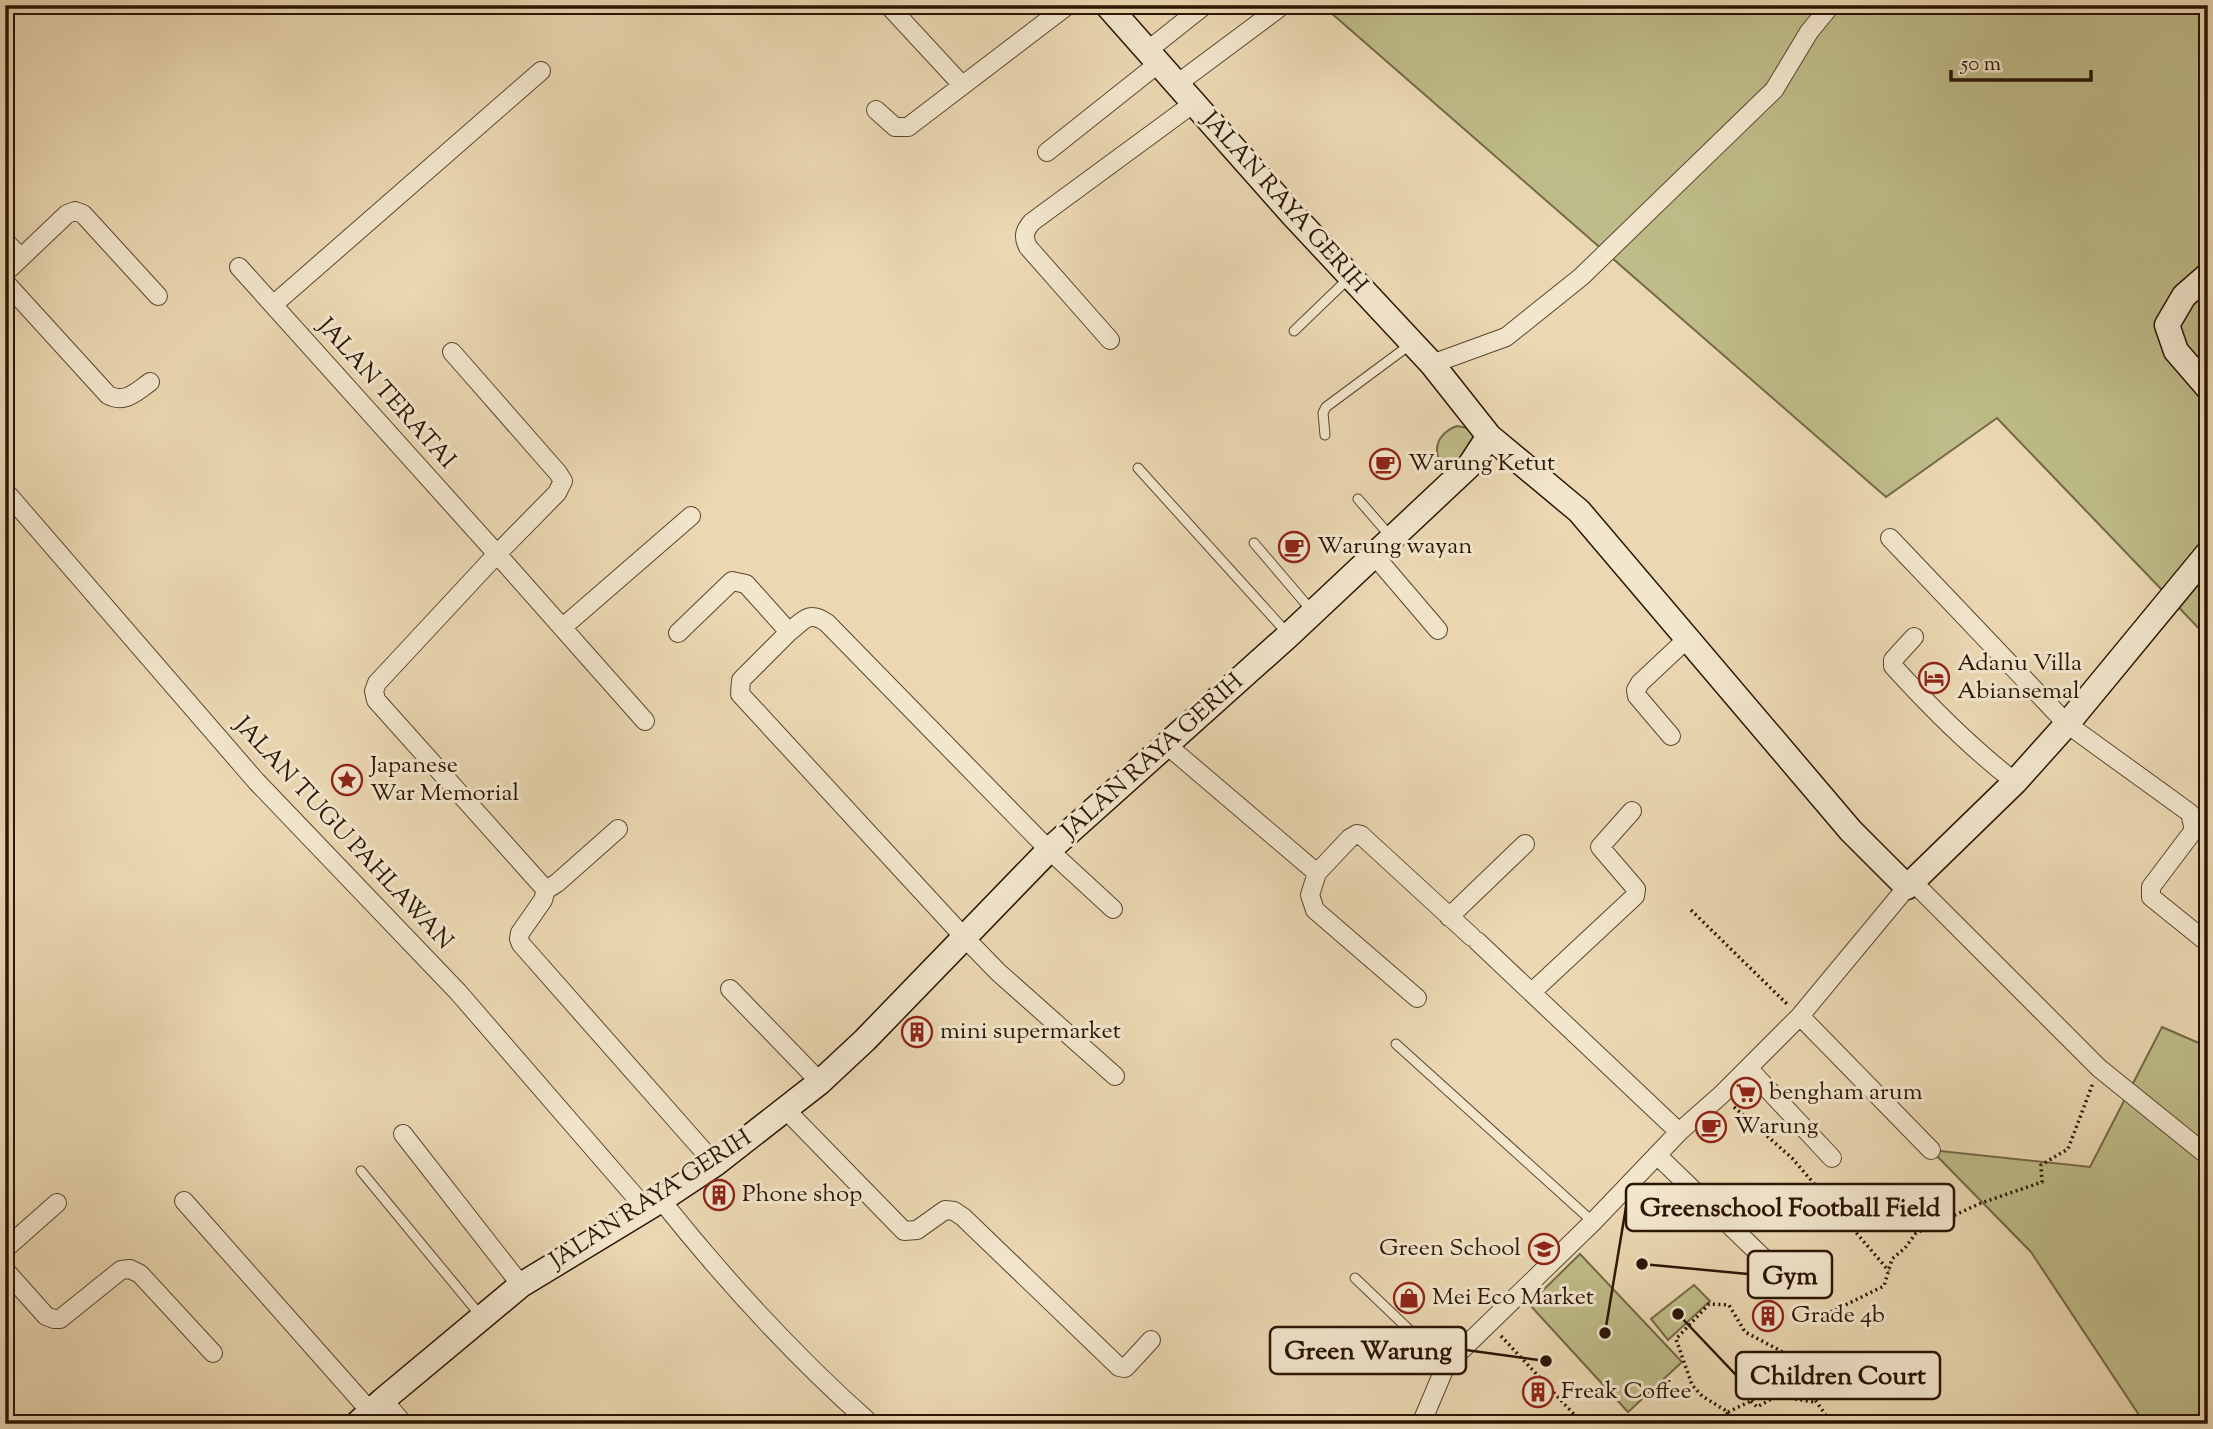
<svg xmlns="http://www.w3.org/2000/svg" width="2213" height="1429" font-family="'Sorts Mill Goudy',serif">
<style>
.green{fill:#bebc88;stroke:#746846;stroke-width:2}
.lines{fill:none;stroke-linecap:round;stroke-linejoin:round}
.lane-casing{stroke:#5b4630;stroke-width:11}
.street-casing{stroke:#5b4630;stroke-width:20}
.secondary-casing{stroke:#2b1505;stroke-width:27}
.path{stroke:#2b1505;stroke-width:3.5;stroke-dasharray:2 3.5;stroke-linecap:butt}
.lane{stroke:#f2e6cd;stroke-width:9}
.street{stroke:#f2e6cd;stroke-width:18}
.secondary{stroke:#f2e6cd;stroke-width:24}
.labels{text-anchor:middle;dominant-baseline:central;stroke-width:6;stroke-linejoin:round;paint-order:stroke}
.street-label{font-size:24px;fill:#2b1505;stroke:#f2e6cd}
.poi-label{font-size:24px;fill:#2b1505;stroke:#f2e6cd;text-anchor:start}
.leader{fill:none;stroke:#2b1505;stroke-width:2.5}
.callout-dot{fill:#2b1505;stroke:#f2e6cd;stroke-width:2.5}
.callout{fill:#f2e6cd;stroke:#2b1505;stroke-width:2.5}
.callout-label{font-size:26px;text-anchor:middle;font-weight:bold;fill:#2b1505}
</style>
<rect width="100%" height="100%" fill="#ebd8b2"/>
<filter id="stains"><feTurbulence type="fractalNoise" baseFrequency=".00286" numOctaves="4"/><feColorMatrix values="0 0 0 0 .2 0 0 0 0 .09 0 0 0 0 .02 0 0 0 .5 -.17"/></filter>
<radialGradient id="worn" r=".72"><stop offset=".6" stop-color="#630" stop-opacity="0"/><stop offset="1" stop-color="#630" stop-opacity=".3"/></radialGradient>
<path class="green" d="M 1322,5 L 2208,5 L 2208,638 L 1997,418 L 1886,497 Z
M 1457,426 L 1473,429 L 1479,434 L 1453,473 C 1430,461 1432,435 1457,426 Z
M 2162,1027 L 2208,1047 L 2208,1424 L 2145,1424 L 2031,1252 L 1931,1150 L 2090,1167 Z
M 1580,1254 L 1682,1362 L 1628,1412 L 1529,1304 Z
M 1694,1285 L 1710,1301 L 1668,1340 L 1651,1319 Z"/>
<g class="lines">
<g class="lane-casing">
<path id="lane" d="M 1294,331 L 1349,278
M 1325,435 L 1323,413 L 1326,407 L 1411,344
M 1138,468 L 1288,634
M 1358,499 L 1391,537
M 1254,543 L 1312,611
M 1396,1044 L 1593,1222
M 361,1171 L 480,1315
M 1355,1278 L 1446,1365"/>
</g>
<g class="street-casing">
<path id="street" d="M 888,5 L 962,85
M 1147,51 L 1205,5
M 1177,84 L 1283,5
M 876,110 L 895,127 L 908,127 L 1068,5
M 1047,152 L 1159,63
M 5,241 L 21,258
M 239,267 L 497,554 L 377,683 L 374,691 L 376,700 L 546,890 L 543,900 L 520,933 L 519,939 L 521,944 L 715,1164
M 5,273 L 67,214 L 75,211 L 83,214 L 158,296
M 5,282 L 108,395 C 125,404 136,392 150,382
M 273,305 L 541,71
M 1110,340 L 1028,247 C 1023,237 1024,231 1032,222 L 1194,103
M 452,352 L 558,473 L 563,481 L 557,493 L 497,554 L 645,721
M 1432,364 L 1506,337 L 1581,277 L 1774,90 L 1809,32 L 1831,5
M 5,491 L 256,781 L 458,992 L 646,1209
M 1890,538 L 2067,724 L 2190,813 L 2194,830 L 2151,887 L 2151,897 L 2208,943
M 1374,555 L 1438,630
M 563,627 L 691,516
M 789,632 C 804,620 809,610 827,623 L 1049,850 L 1113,909
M 678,633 L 732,581 L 746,584 L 789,632 L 741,680 L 740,694 L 963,936 L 998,972 L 1115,1076
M 1914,637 L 1893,660 L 1893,666 C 1931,708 1970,747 2015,782
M 1671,736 L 1637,696 L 1636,690 L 1640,683 L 1688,638
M 1168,746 L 1317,873 L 1350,838 L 1357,834 L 1361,835 L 1472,937
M 1317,873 L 1310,895 L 1315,910 L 1417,998
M 1913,882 L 2099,1068 L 2208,1156
M 546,890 L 557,883 L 618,829
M 1449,917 L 1525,844
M 1477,941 L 1679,1132
M 730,989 L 820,1082
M 1532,992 L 1635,896 L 1636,889 L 1600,847 L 1632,811
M 1800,1016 L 1931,1150
M 1749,1069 L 1832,1158
M 786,1110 L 904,1231 L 917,1230 L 945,1210 L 954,1211 L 963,1217 L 1119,1367 L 1125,1368 L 1128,1365 L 1151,1340
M 403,1134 L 521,1285
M 1657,1155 L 1778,1272 L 1787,1276
M 661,1200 C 725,1280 794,1356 871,1424
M 184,1201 L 370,1411
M 5,1249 L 57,1203
M 5,1270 L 46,1316 L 54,1319 L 60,1319 L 121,1270 L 130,1269 L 140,1274 L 213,1353
M 383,1400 L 404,1424
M 1421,1424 L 1446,1365 L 1593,1222 L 1679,1132 L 1721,1095 L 1800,1016 L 1907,887"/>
</g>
<g class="secondary-casing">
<path id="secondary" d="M 2208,275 L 2184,296 L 2167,325 L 2176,351 L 2208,388
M 1489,436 L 1579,511 L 1851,831 L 1907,887 L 2015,782 L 2067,724 L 2208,553
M 357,1424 L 383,1400 L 521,1285 L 661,1200 L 715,1164 L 820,1082 L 865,1040 L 1049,850 L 1289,635 L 1470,465 L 1489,436 L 1432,364 L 1293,215 L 1107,5"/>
</g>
<path class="path" d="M 1691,910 L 1788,1005
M 1734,1107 L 1792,1158 L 1889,1271
M 1831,1312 L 1884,1286 L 1892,1259 L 1905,1248 L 1916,1233 L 1981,1203 L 2042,1182 L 2041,1165 L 2068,1149 L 2093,1083
M 1501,1336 L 1583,1424
M 1751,1401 L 1757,1407 L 1777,1396 L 1814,1402
M 1728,1412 L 1751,1401 L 1768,1386 L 1766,1360 L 1781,1351
M 1722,1424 L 1728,1412 L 1702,1396 L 1692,1385 L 1676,1339 L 1709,1304 L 1729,1305 L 1745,1332 L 1781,1351 L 1832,1424"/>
<use href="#lane" class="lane"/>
<use href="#street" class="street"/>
<use href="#secondary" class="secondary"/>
</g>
<defs>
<g id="cafe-ring" transform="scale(1.575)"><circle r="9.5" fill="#f2e6cd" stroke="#8f2418" stroke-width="1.5"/><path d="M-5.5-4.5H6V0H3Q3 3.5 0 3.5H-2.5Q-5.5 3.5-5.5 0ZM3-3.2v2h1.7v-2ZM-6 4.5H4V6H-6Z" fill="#8f2418"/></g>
<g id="hotel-ring" transform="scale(1.575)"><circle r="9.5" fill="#f2e6cd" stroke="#8f2418" stroke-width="1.5"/><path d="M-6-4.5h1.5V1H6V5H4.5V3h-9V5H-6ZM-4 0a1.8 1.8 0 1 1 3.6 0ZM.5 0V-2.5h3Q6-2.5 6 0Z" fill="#8f2418"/></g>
<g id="sight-ring" transform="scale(1.575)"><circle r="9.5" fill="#f2e6cd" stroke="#8f2418" stroke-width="1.5"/><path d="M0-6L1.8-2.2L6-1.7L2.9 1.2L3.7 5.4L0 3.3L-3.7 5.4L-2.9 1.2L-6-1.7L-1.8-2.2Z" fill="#8f2418"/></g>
<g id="building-ring" transform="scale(1.575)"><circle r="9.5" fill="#f2e6cd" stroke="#8f2418" stroke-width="1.5"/><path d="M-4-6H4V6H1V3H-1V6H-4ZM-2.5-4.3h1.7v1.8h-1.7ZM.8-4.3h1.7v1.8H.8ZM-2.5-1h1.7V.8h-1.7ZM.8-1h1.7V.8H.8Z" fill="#8f2418"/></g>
<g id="supermarket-ring" transform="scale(1.575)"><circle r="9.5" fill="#f2e6cd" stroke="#8f2418" stroke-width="1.5"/><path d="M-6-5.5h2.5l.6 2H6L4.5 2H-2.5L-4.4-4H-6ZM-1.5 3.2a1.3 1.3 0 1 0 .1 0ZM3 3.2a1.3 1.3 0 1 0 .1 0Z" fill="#8f2418"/></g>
<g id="school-ring" transform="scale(1.575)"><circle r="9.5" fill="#f2e6cd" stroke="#8f2418" stroke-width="1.5"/><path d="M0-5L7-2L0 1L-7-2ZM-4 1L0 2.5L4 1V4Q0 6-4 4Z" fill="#8f2418"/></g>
<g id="shop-ring" transform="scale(1.575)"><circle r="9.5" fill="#f2e6cd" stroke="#8f2418" stroke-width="1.5"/><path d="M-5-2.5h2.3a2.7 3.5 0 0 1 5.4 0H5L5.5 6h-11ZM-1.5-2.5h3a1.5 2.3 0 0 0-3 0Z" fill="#8f2418"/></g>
</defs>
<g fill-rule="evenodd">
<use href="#cafe-ring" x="1385" y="464"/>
<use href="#cafe-ring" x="1294" y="547"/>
<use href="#hotel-ring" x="1934" y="678"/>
<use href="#sight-ring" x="347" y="780"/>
<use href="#building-ring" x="917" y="1032"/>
<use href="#supermarket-ring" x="1746" y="1093"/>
<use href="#cafe-ring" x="1711" y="1127"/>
<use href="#building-ring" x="719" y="1195"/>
<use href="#school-ring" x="1544" y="1249"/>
<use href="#shop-ring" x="1409" y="1298"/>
<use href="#building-ring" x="1768" y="1316"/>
<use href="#building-ring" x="1538" y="1392"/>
</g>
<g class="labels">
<g class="street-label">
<text transform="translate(1284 203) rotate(48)">JALAN RAYA GERIH</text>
<text transform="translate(386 394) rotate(48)">JALAN TERATAI</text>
<text transform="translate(1153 757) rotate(-42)">JALAN RAYA GERIH</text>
<text transform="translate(343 834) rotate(47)">JALAN TUGU PAHLAWAN</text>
<text transform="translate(651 1200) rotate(-33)">JALAN RAYA GERIH</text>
</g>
<g class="poi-label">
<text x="1408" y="464">Warung Ketut</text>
<text x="1317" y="547">Warung wayan</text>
<text x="1957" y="664">Adanu Villa<tspan x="1957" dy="28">Abiansemal</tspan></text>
<text x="370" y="766">Japanese<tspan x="370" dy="28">War Memorial</tspan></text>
<text x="940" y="1032">mini supermarket</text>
<text x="1769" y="1093">bengham arum</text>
<text x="1734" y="1127">Warung</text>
<text x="742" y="1195">Phone shop</text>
<text x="1521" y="1249" text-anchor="end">Green School</text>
<text x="1432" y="1298">Mei Eco Market</text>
<text x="1791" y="1316">Grade 4b</text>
<text x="1561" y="1392">Freak Coffee</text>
</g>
</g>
<path class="leader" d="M1605 1333L1626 1207M1642 1264L1748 1274M1546 1361L1466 1350M1678 1314L1736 1375"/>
<g class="callout-dot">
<circle cx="1605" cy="1333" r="7"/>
<circle cx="1642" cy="1264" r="7"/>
<circle cx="1546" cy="1361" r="7"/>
<circle cx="1678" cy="1314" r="7"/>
</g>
<g class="callout">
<rect x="1626" y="1184" width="328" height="47" rx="7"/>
<rect x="1748" y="1251" width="84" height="47" rx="7"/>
<rect x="1270" y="1327" width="196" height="47" rx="7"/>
<rect x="1736" y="1352" width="204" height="47" rx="7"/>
</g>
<g class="callout-label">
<text x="1790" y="1216">Greenschool Football Field</text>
<text x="1790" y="1284">Gym</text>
<text x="1368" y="1359">Green Warung</text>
<text x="1838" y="1384">Children Court</text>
</g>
<rect width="2213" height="1429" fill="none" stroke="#ebd8b2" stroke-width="28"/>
<rect x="7" y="7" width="2199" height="1415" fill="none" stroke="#2b1505" stroke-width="3.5"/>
<rect x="14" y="14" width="2185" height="1401" fill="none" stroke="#2b1505" stroke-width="2"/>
<path d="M1951 70v10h140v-10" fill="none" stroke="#2b1505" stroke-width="3.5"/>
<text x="1961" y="70" font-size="21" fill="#2b1505" stroke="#f2e6cd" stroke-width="5" paint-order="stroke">50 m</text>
<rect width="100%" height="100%" filter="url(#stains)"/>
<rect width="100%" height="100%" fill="url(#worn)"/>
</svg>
